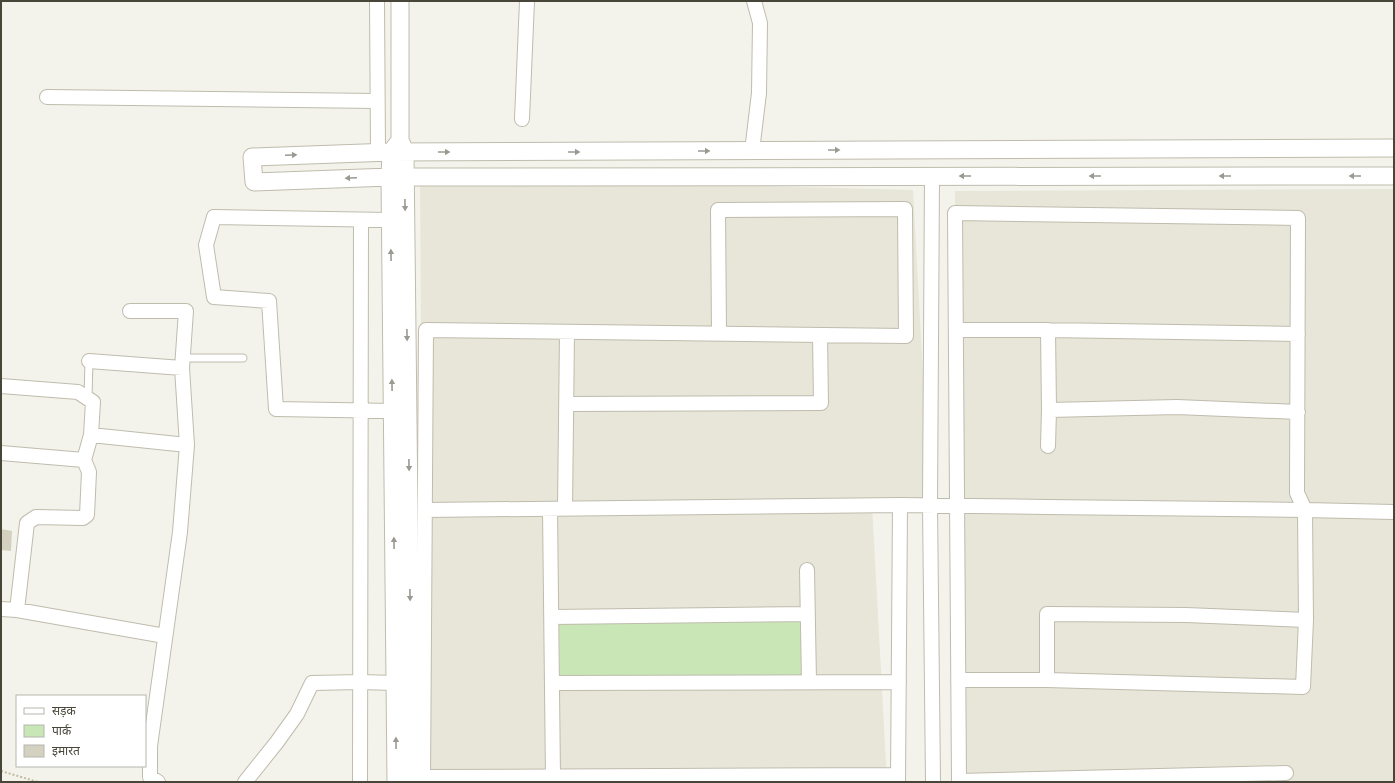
<svg xmlns="http://www.w3.org/2000/svg" width="1395" height="783" font-family="'Open Sans','Noto Sans Devanagari',sans-serif">
<style>
.residential{fill:#e8e6d9}
.green{fill:#c8e6b6}
.building{fill:#d5d1c0}
.lines{fill:none;stroke-linecap:round;stroke-linejoin:round}
.service-casing{stroke:#bfbcad;stroke-width:9}
.minor-casing{stroke:#bfbcad;stroke-width:16}
.tertiary-casing{stroke:#bfbcad;stroke-width:19}
.path{stroke:#c0bb9f;stroke-width:2;stroke-dasharray:2 2;stroke-linecap:butt}
.service{stroke:#fff;stroke-width:7}
.minor{stroke:#fff;stroke-width:14}
.tertiary{stroke:#fff;stroke-width:17}
.oneway{fill:#9a9992}
</style>
<rect width="100%" height="100%" fill="#f4f3eb"/>
<path class="residential" d="M 420,177 L 913,190 L 930,505 L 872,505 L 887,782 L 424,782 Z
M 1394,189 L 1394,782 L 959,782 L 955,191 Z"/>
<path class="green" d="M 801,621 L 802,676 L 560,678 L 559,623 Z"/>
<path class="building" d="M 1,529 L 12,531 L 11,551 L 1,550 Z"/>
<g class="lines">
<g class="service-casing">
<path id="service" d="M 183,358 L 243,358
M 88,398 L 89,361"/>
</g>
<g class="minor-casing">
<path id="minor" d="M 377,1 L 378,152
M 47,97 L 377,101
M 522,119 L 527,1
M 752,151 L 759,93 L 760,23 L 754,1
M 932,176 L 930,505 L 933,782
M 390,220 L 214,217 L 206,245 L 214,297 L 269,301 L 276,409 L 393,411
M 130,311 L 186,311 L 182,368
M 956,330 L 1048,330 L 1298,334
M 1048,330 L 1049,410 L 1048,446
M 89,361 L 182,368 L 187,445
M 1,386 L 78,392 L 93,402 L 91,435 L 187,445 L 180,532 L 150,746 L 150,777 L 158,782
M 566,404 L 821,403 L 820,335
M 1049,410 L 1177,407 L 1298,412
M 1,453 L 84,460 L 89,472 L 87,515 L 83,518 L 36,517 L 27,523 L 17,610
M 84,460 L 91,435
M 550,509 L 553,777
M 565,509 L 567,332
M 425,510 L 900,505 C 949,506 997,506 1046,507 L 1305,510 L 1297,493 L 1298,218 L 955,213 C 957,402 958,592 959,782
M 807,570 L 809,682
M 1,609 L 17,610 L 165,636
M 552,617 L 808,614
M 958,680 L 1047,680 L 1303,687 L 1306,620 L 1305,510 L 1394,512
M 1047,680 L 1047,614 L 1186,615 L 1306,620
M 552,683 L 899,682
M 423,777 L 898,775
M 959,781 L 1286,773
M 245,782 L 277,742 L 297,714 L 312,683 L 360,682 L 395,683
M 360,782 L 361,220
M 423,782 L 426,330 L 906,336 L 905,209 L 718,210 L 719,333
M 898,782 L 900,505"/>
</g>
<g class="tertiary-casing">
<path id="tertiary" d="M 400,1 L 400,140 L 405,152 L 412,782
M 1394,148 L 391,152 L 252,157 L 254,182 L 390,177 L 1394,176
M 396,782 L 390,177 L 391,152 L 398,143"/>
</g>
<path class="path" d="M 1,771 L 38,782"/>
<use href="#service" class="service"/>
<use href="#minor" class="minor"/>
<use href="#tertiary" class="tertiary"/>
</g>
<defs><path id="oneway-solid" d="M-6-.8H1V-3.2L6.5 0L1 3.2V.8H-6Z"/></defs>
<g class="oneway">
<use href="#oneway-solid" transform="translate(834 150)"/>
<use href="#oneway-solid" transform="translate(704 151)"/>
<use href="#oneway-solid" transform="translate(444 152)"/>
<use href="#oneway-solid" transform="translate(574 152)"/>
<use href="#oneway-solid" transform="translate(291 155) rotate(-2)"/>
<use href="#oneway-solid" transform="translate(965 176) rotate(180)"/>
<use href="#oneway-solid" transform="translate(1095 176) rotate(180)"/>
<use href="#oneway-solid" transform="translate(1225 176) rotate(180)"/>
<use href="#oneway-solid" transform="translate(1355 176) rotate(-180)"/>
<use href="#oneway-solid" transform="translate(351 178) rotate(178)"/>
<use href="#oneway-solid" transform="translate(405 205) rotate(89)"/>
<use href="#oneway-solid" transform="translate(391 255) rotate(-91)"/>
<use href="#oneway-solid" transform="translate(407 335) rotate(89)"/>
<use href="#oneway-solid" transform="translate(392 385) rotate(-91)"/>
<use href="#oneway-solid" transform="translate(409 465) rotate(89)"/>
<use href="#oneway-solid" transform="translate(394 543) rotate(-91)"/>
<use href="#oneway-solid" transform="translate(410 595) rotate(89)"/>
<use href="#oneway-solid" transform="translate(396 743) rotate(-91)"/>
</g>
<rect width="1395" height="783" fill="none" stroke="#484539" stroke-width="4"/>
<rect x="16" y="695" width="130" height="72" fill="#ffffff" stroke="#b6b5b0"/>
<rect x="24" y="708" width="20" height="6" fill="#ffffff" stroke="#b6b5b0"/>
<text x="52" y="715" font-size="12" fill="#484539">सड़क</text>
<rect x="24" y="725" width="20" height="12" fill="#c8e6b6" stroke="#b6b5b0"/>
<text x="52" y="735" font-size="12" fill="#484539">पार्क</text>
<rect x="24" y="745" width="20" height="12" fill="#d5d1c0" stroke="#b6b5b0"/>
<text x="52" y="755" font-size="12" fill="#484539">इमारत</text>
</svg>
